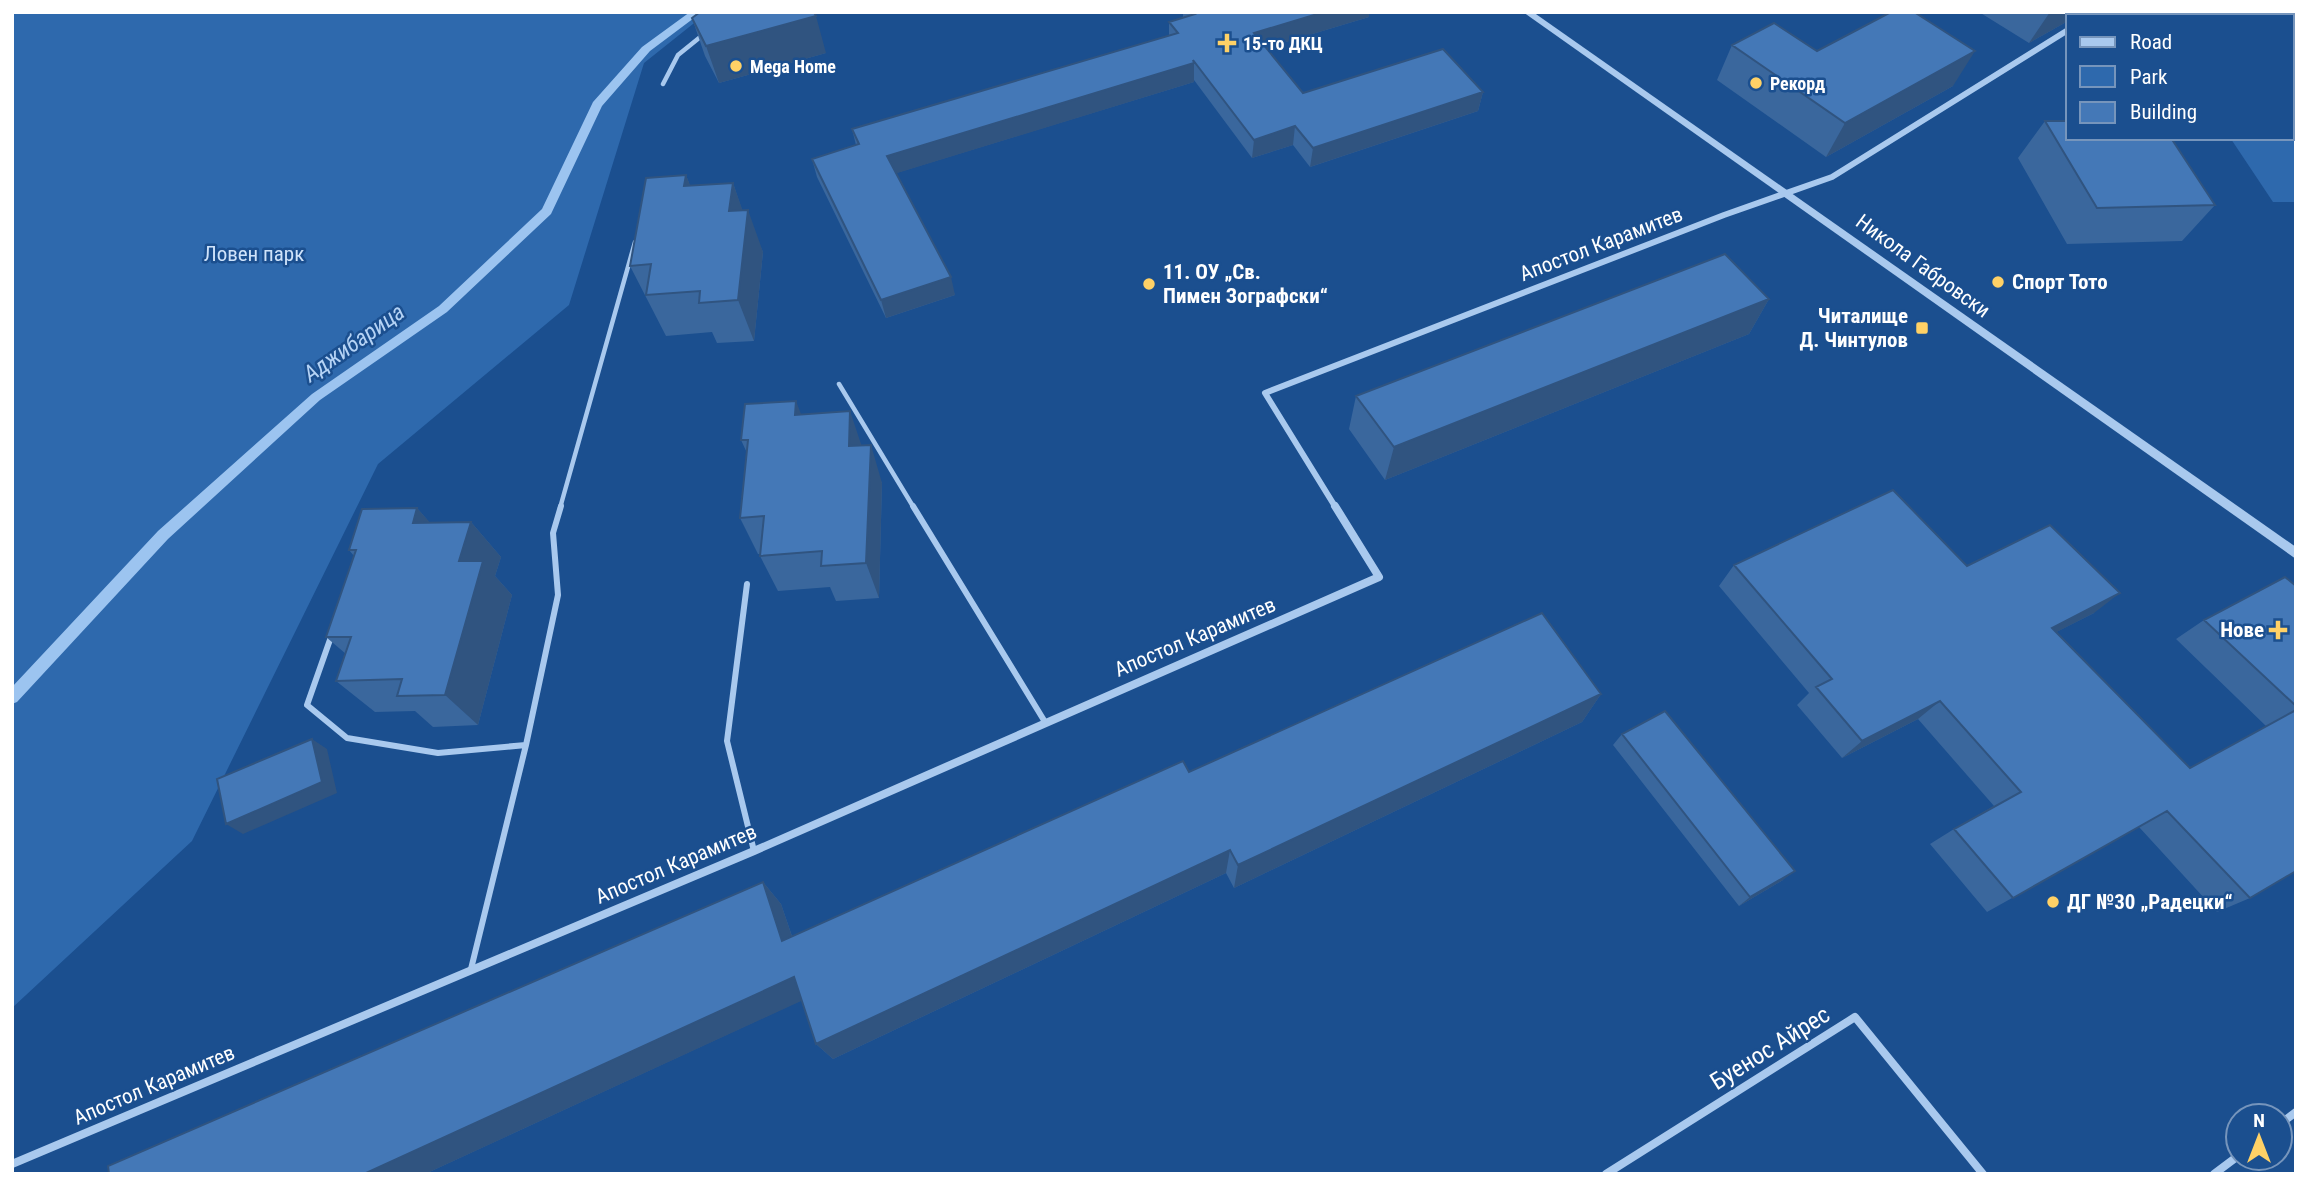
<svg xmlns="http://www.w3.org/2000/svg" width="2308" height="1186" font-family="'Roboto Condensed',sans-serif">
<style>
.green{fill:#2e69ad}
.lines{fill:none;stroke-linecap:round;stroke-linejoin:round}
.stream{fill:#9cc4f0;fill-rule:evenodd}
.service-far1{stroke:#a9c9ee;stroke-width:4.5}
.service{stroke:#a9c9ee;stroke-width:6}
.minor-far1{stroke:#a9c9ee;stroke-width:6}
.minor{stroke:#a9c9ee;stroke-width:8}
.tertiary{fill:#a9c9ee;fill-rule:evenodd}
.wall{fill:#3a679d}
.shaded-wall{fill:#305480}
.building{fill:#4478b7;stroke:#305480;stroke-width:2}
.poi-dot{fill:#ffd166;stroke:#1b4f8f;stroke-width:2.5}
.labels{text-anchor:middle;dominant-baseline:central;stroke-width:5;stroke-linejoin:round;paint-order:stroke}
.far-poi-label{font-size:18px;font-weight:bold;fill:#fff;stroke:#1b4f8f;text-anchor:start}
.street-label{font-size:21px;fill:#fff;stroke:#1b4f8f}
.park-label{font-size:21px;fill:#cfe3fa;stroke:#1b4f8f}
.poi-label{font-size:21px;font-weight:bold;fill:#fff;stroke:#1b4f8f;text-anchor:start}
.water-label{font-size:23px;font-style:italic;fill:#b5d3f5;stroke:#1b4f8f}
.near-street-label{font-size:24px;fill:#fff;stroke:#1b4f8f}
</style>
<rect width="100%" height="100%" fill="#1b4f8f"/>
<path class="green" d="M 12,12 L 708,12 L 644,63 L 569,305 L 378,464 L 192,841 L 12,1008 Z
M 2231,139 L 2296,139 L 2296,202 L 2273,202 Z"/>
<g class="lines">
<path class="stream" d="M 690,12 L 702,12 L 650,51 L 602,106 L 551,214 L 447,312 L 320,400 L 168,539 L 17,702 L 12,704 L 12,687 L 158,531 L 312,394 L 439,306 L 542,209 L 593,102 L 642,47 Z"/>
<path class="service-far1" d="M 663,84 L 678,55 L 704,34
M 839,384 L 914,508
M 560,508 L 635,242"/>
<path class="service" d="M 913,506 L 1045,722
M 747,584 L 727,741 L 754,851
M 332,634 L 307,705 L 347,738 L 438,753 L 526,745
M 471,969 L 526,745 L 558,595 L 553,533 L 561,506"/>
<path class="minor-far1" d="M 2091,16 L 2096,12
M 1336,508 L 1265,393 L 1724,215 L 1832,177 L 2068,30"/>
<path class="minor" d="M 2280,1124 L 2296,1112
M 12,1164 L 754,851 L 1379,577 L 1335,506
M 1606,1174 L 1855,1017 L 1983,1174
M 2214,1174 L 2238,1156"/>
<path class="tertiary" d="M 1523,12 L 1533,12 L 2296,547 L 2296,559 Z"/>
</g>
<path class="wall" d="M 1183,12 L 1369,12 L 1369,17 L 1266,48 L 1303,93 L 1483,92 L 1478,111 L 1310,167 L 1293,145 L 1252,158 L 1194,80 L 1194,82 L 896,173 L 955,295 L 886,318 L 817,177 L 812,159 L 856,145 L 852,129 L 1169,36 L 1169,22 L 1183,18 Z
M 1979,12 L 2085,12 L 2078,16 L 2068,16 L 2068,21 L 2029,43 Z
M 2251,12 L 2296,12 L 2296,95 L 2292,95 L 2292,16 L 2248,16 Z
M 692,18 L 826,53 L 719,83 L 705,56 Z
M 1732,45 L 1817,51 L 1953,86 L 1826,157 L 1717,80 Z
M 2045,121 L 2215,205 L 2182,241 L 2067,244 L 2018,158 Z
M 686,175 L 690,186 L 733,183 L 742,210 L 763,252 L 754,341 L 717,343 L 712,332 L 666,336 L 630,266 Z
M 1769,299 L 1749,334 L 1385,480 L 1349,429 L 1356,396 Z
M 801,414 L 861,445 L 882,483 L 879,598 L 836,601 L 830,587 L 778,591 L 760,556 L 760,554 L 758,554 L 740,518 L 747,453 L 741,440 Z
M 417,508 L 430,523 L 471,522 L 501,557 L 495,576 L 512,595 L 478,725 L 433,727 L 415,711 L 375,712 L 336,681 L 346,654 L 326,637 L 354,556 L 349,550 Z
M 1734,565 L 1967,566 L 2094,613 L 2056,632 L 2190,768 L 2266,726 L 2176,639 L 2204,620 L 2296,586 L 2296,871 L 2250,898 L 2217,912 L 2139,827 L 1987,912 L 1930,844 L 1954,829 L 1994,806 L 1918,719 L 1842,758 L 1797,705 L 1809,693 L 1719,586 Z
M 1601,694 L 1582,722 L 1234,888 L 1226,873 L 833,1059 L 816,1044 L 802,1000 L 425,1174 L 763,882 L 781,904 L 792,936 L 1189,772 Z
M 1622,734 L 1783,880 L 1739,906 L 1613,745 Z"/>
<path class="shaded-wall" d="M 1324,12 L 1369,12 L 1369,17 L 1253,52 L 1254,33 Z
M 2050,12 L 2085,12 L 2078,16 L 2068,16 L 2068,21 L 2029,43 Z
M 816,16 L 826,53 L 719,83 L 706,46 Z
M 1975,51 L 1953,86 L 1826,157 L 1845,123 Z
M 1194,63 L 1194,82 L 891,175 L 887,156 Z
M 1483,92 L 1478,111 L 1310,167 L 1313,148 Z
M 1295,126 L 1293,145 L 1252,158 L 1254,140 Z
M 686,175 L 703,218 L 684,186 Z
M 733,183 L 747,223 L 748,210 L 763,252 L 754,341 L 738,300 L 729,211 Z
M 951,277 L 955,295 L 886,318 L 881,300 Z
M 1769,299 L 1749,334 L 1385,480 L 1394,447 Z
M 796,401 L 811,440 L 795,415 Z
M 850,411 L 863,450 L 849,446 Z
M 871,445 L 882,483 L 879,598 L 866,563 Z
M 417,508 L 449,544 L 413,523 Z
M 471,522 L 501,557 L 495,576 L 512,595 L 478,725 L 445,695 L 459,561 Z
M 2120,593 L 2094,613 L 2027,647 L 2052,628 Z
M 1601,694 L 1582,722 L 1234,888 L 1238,865 Z
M 1940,701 L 1918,719 L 1842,758 L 1862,741 Z
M 312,739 L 327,749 L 337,793 L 243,834 L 226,824 Z
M 1230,850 L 1226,873 L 833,1059 L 816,1044 Z
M 1795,871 L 1783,880 L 1739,906 L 1750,897 Z
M 763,882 L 781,904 L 800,960 L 782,941 Z
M 794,977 L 812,996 L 425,1174 L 364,1174 Z"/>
<path class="building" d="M 700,12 L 814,12 L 816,16 L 706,46 L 692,18 Z
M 1193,12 L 1324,12 L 1254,33 L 1303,93 L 1443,49 L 1483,92 L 1313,148 L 1295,126 L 1254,140 L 1193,60 L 1194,63 L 887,156 L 951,277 L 881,300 L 812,159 L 859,144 L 852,129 L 1178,33 L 1169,22 L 1195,14 Z
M 1891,12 L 1914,12 L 1975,51 L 1845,123 L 1732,45 L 1774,23 L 1817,51 Z
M 2283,12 L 2296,12 L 2296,30 L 2292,25 L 2292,16 L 2285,16 Z
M 2045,121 L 2068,121 L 2068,138 L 2171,138 L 2215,205 L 2097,208 Z
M 686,175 L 684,186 L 733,183 L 729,211 L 748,210 L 738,300 L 699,303 L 700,291 L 646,295 L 651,264 L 630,266 L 646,178 Z
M 1725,254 L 1769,299 L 1394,447 L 1356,396 Z
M 796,401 L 795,415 L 850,411 L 849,446 L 871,445 L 866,563 L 821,566 L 822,551 L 760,556 L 764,516 L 740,518 L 748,440 L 741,440 L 745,404 Z
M 1893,490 L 1967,566 L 2050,525 L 2120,593 L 2052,628 L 2190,768 L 2296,710 L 2296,871 L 2250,898 L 2167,811 L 2013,898 L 1954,829 L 2021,792 L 1940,701 L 1862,741 L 1816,687 L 1832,679 L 1734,565 Z
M 417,508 L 413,523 L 471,522 L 459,561 L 483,561 L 445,695 L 397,696 L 402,679 L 336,681 L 351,637 L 326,637 L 356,550 L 349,550 L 362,509 Z
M 2285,577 L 2296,586 L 2296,706 L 2204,620 Z
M 1542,613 L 1601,694 L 1238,865 L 1230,850 L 816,1044 L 794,977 L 364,1174 L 109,1174 L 108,1166 L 763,882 L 782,941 L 1183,761 L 1189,772 Z
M 1665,711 L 1795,871 L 1750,897 L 1622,734 Z
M 312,739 L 322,782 L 226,824 L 217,779 Z"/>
<g class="poi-dot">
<path d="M1223.5 32.5h7v7h7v7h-7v7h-7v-7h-7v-7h7z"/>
<circle cx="736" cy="66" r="7"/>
<circle cx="1756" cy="83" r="7"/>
<circle cx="1998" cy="282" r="7"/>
<circle cx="1149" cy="284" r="7"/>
<rect x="1915" y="321" width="14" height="14" rx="3.5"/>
<path d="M2274.5 619.5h7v7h7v7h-7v7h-7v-7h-7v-7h7z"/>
<circle cx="2053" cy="902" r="7"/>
</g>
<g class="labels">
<g class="far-poi-label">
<text x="1243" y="43">15-то ДКЦ</text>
<text x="750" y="66">Mega Home</text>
<text x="1770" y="83">Рекорд</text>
</g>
<g class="street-label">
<text transform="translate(1601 244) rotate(-21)">Апостол Карамитев</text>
<text transform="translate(1923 266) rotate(36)">Никола Габровски</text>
<text transform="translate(1195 637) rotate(-23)">Апостол Карамитев</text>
<text transform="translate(676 864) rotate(-23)">Апостол Карамитев</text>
<text transform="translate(154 1085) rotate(-23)">Апостол Карамитев</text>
</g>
<g class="park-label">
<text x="254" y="254">Ловен парк</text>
</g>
<g class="poi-label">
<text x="1163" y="272">11. ОУ „Св.<tspan x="1163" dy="24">Пимен Зографски“</tspan></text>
<text x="2012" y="282">Спорт Тото</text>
<text x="1908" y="316" text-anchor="end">Читалище<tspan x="1908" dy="24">Д. Чинтулов</tspan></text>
<text x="2264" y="630" text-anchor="end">Нове</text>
<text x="2067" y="902">ДГ №30 „Радецки“</text>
</g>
<g class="water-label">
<text transform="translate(354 343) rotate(-35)">Аджибарица</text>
</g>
<g class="near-street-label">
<text transform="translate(1770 1048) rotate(-32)">Буенос Айрес</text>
</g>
</g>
<rect width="2308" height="1186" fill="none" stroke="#ffffff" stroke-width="28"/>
<rect x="2066" y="14" width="228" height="126" fill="#1b4f8f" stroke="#7695bc" stroke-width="2"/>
<rect x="2080" y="37" width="35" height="10" fill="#a9c9ee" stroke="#7695bc" stroke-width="2"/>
<text x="2130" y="49" font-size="21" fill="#ffffff">Road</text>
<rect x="2080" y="66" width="35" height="21" fill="#2e69ad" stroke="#7695bc" stroke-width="2"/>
<text x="2130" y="84" font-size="21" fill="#ffffff">Park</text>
<rect x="2080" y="102" width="35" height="21" fill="#4478b7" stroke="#7695bc" stroke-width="2"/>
<text x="2130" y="119" font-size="21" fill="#ffffff">Building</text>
<g transform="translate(2259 1137)"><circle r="33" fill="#1b4f8f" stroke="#7695bc" stroke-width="2"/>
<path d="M0-5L12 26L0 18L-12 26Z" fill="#ffd166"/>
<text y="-10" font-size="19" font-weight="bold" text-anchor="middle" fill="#ffffff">N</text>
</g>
</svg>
